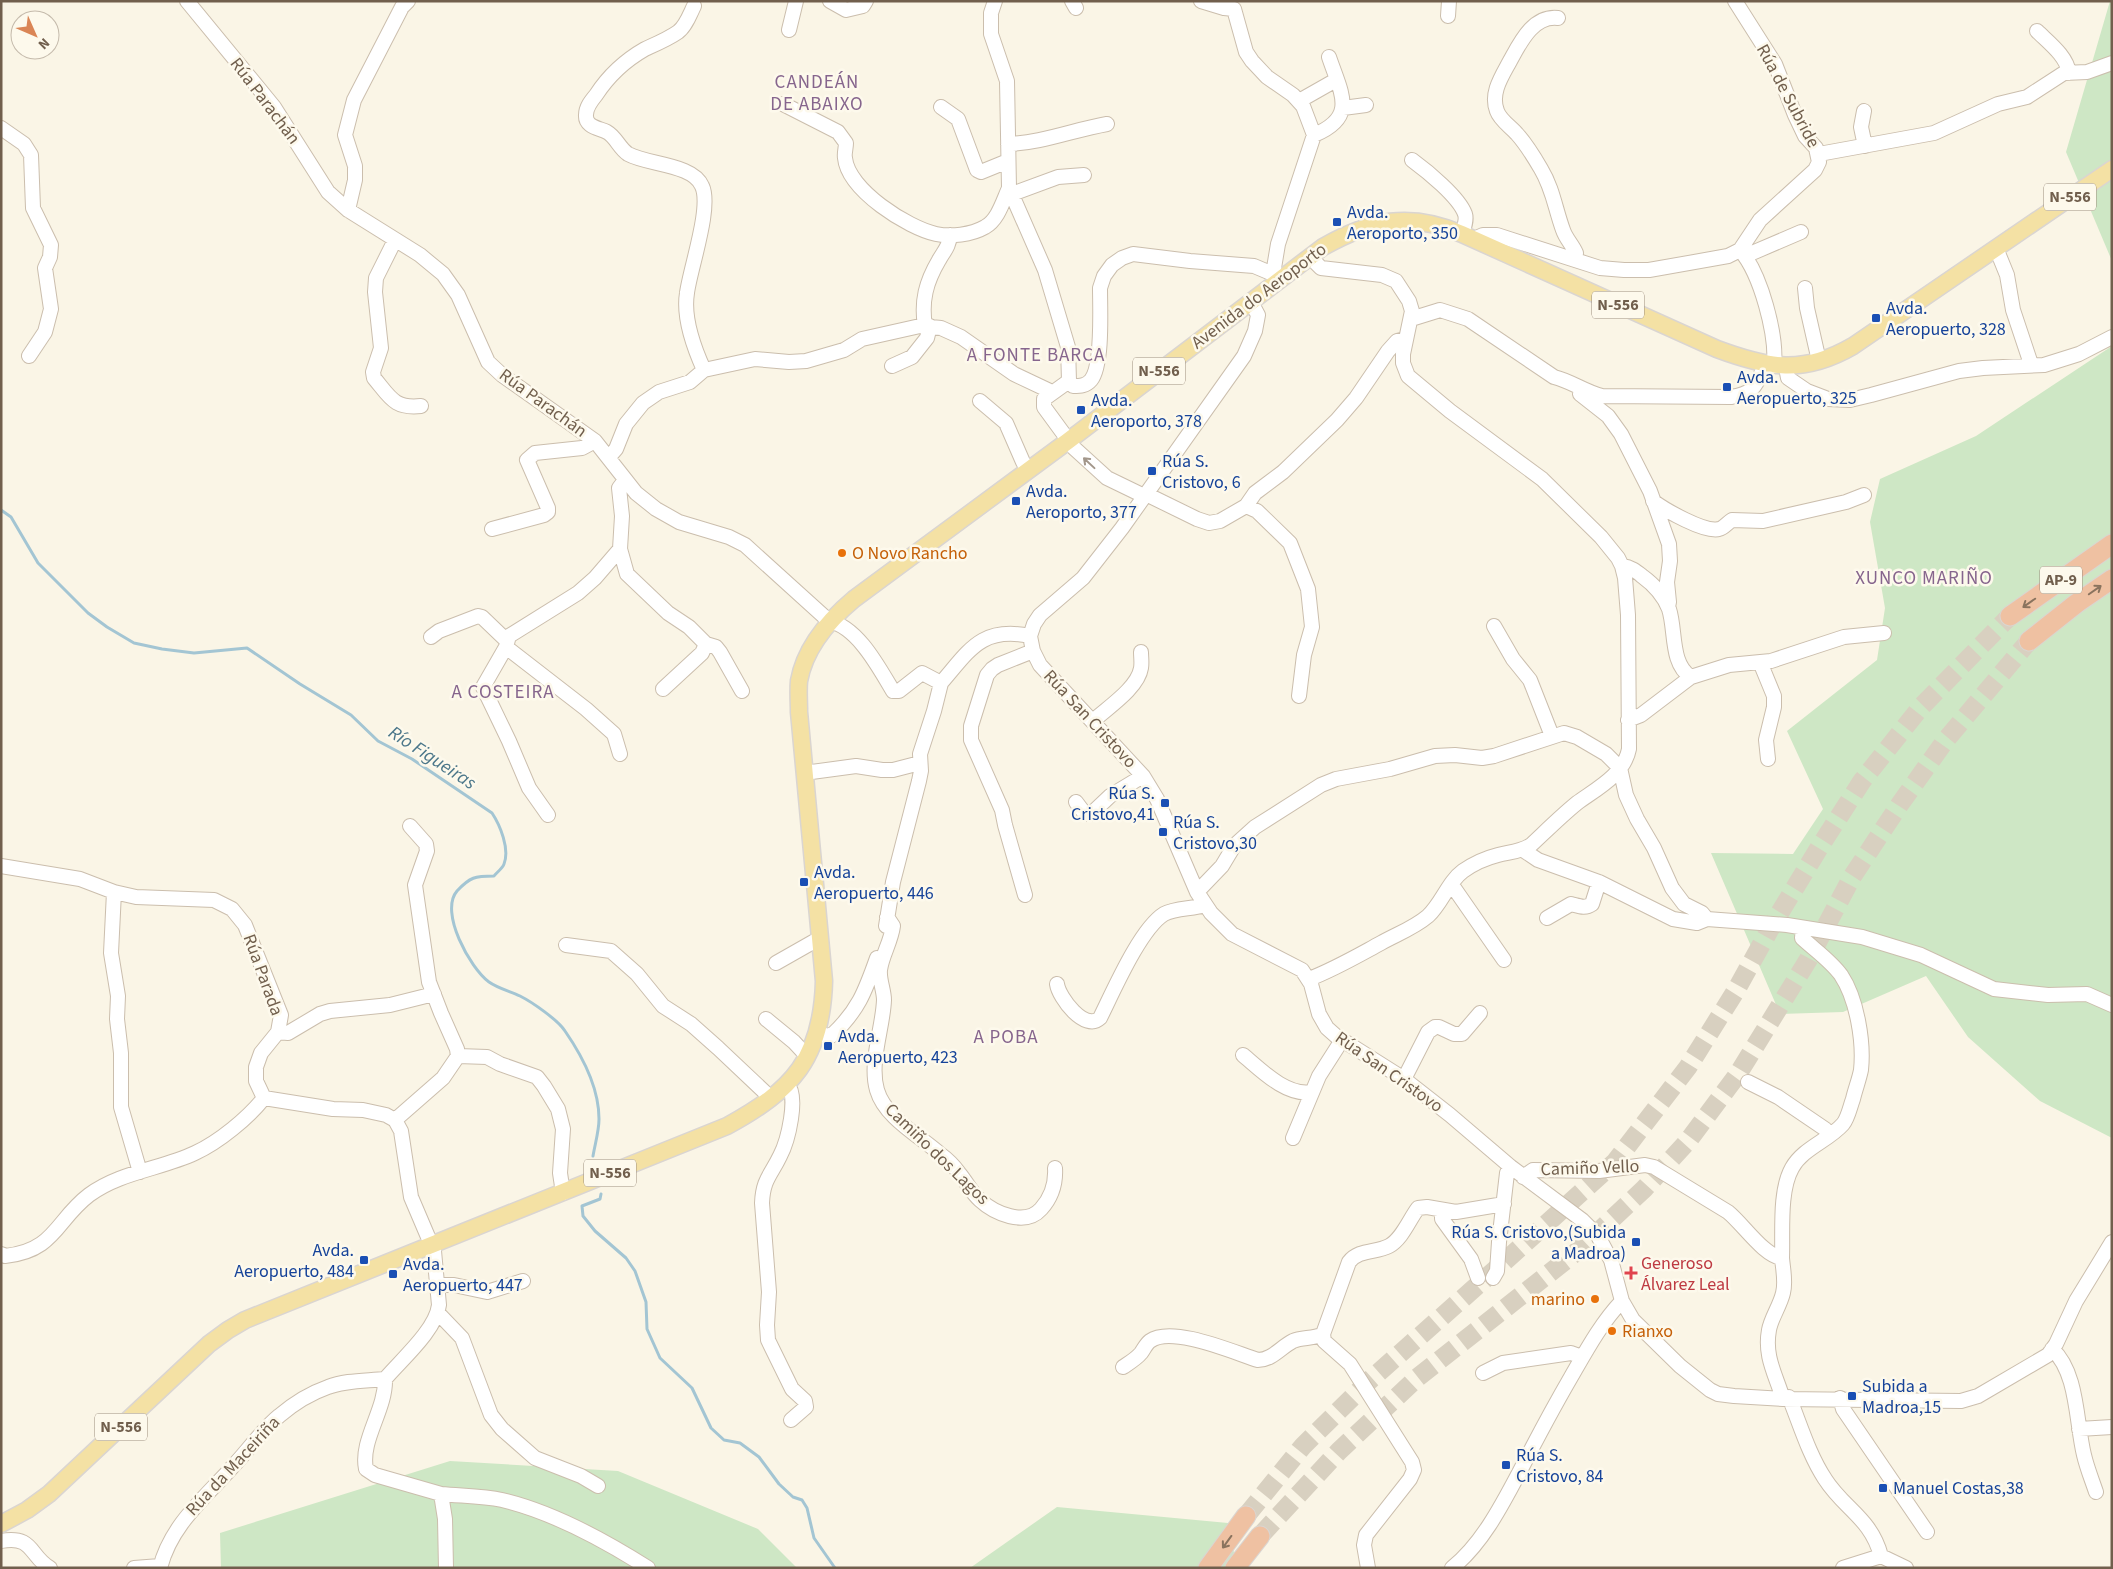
<svg xmlns="http://www.w3.org/2000/svg" width="2113" height="1569" font-family="'Source Sans 3',sans-serif">
<style>
.green{fill:#cee7c5}
.lines{fill:none;stroke-linecap:round;stroke-linejoin:round}
.stream{stroke:#a3c5d3;stroke-width:3}
.highway-tunnel{stroke:#d8d0c0;stroke-width:19;stroke-dasharray:19 9;stroke-linecap:butt}
.minor-casing{stroke:#cbbead;stroke-width:16}
.major-casing{stroke:#dad5d1;stroke-width:19}
.highway-casing{stroke:#dad5d1;stroke-width:21}
.minor{stroke:#fff;stroke-width:14}
.major{stroke:#f4e1a4;stroke-width:16}
.highway{stroke:#efc1a2;stroke-width:19}
.oneway{stroke:#a3978b}
.oneway2{stroke:#8a735e}
.transit-dot{fill:#1a4fb4;stroke:#fdf9ec;stroke-width:2}
.food-dot{fill:#e8710a;stroke:#fdf9ec;stroke-width:2}
.health-dot{fill:#e0444e;stroke:#fdf9ec;stroke-width:2}
.labels{text-anchor:middle;dominant-baseline:central;stroke-width:5;stroke-linejoin:round;paint-order:stroke}
.shield{fill:#fdf9ec;stroke:#9b8d7d;stroke-width:1}
.shield-label{font-size:16px;font-weight:bold;fill:#715f4d}
.street-label{font-size:18px;fill:#715f4d;stroke:#fdf9ec}
.transit-label{font-size:18px;fill:#164399;stroke:#fdf9ec;text-anchor:start}
.food-label{font-size:18px;fill:#c56008;stroke:#fdf9ec;text-anchor:start}
.health-label{font-size:18px;fill:#be3a42;stroke:#fdf9ec;text-anchor:start}
.neighbourhood-label{font-size:19px;letter-spacing:1px;fill:#86658d;stroke:#fdf9ec}
.water-label{font-size:19px;font-style:italic;fill:#4c778a;stroke:#fdf9ec}
</style>
<rect width="100%" height="100%" fill="#faf5e6"/>
<path class="green" d="M 2110,1 L 2112,1 L 2112,261 L 2066,152 Z
M 2112,346 L 2112,1138 L 2040,1101 L 1968,1037 L 1926,976 L 1843,1012 L 1780,1014 L 1711,853 L 1793,854 L 1823,809 L 1787,731 L 1877,660 L 1885,608 L 1870,522 L 1880,479 L 1976,436 Z
M 450,1461 L 618,1471 L 758,1529 L 797,1568 L 221,1568 L 220,1533 Z
M 1057,1507 L 1228,1523 L 1237,1568 L 970,1568 Z"/>
<g class="lines">
<path class="stream" d="M 1,510 L 11,517 L 38,563 L 88,613 L 107,627 L 134,643 L 162,649 L 194,653 L 247,648 L 300,684 L 351,715 L 378,741 L 412,759 L 492,813 C 500,825 510,849 504,864 C 503,868 496,873 494,876 C 475,876 470,877 457,891 C 439,912 470,968 489,982 C 499,989 510,991 520,996 C 532,1002 558,1020 565,1031 C 583,1057 599,1087 599,1119 C 599,1131 595,1144 593,1156
M 601,1194 L 600,1199 L 582,1206 L 583,1216 L 595,1231 L 626,1258 L 635,1271 L 646,1302 L 647,1329 L 660,1358 L 692,1388 L 711,1428 L 724,1440 L 740,1443 L 759,1457 L 779,1484 L 793,1497 L 802,1500 L 807,1508 L 814,1538 L 835,1568"/>
<path class="highway-tunnel" d="M 1246,1516 L 1303,1446 L 1370,1380 L 1504,1262 L 1615,1162 L 1688,1067 L 1735,992 L 1770,929 L 1819,848 L 1862,781 L 1920,708 L 2010,616
M 1260,1536 L 1339,1451 L 1417,1378 L 1580,1249 L 1644,1189 L 1688,1141 L 1738,1074 L 1808,960 L 1852,877 L 1900,804 L 1945,741 L 2029,641"/>
<g class="minor-casing">
<path id="minor" d="M 187,1 L 274,107 L 328,192 L 348,210 L 420,255 L 443,274 L 458,295 L 488,362 L 502,375 L 595,441 L 636,493 L 656,509 L 679,522 L 729,537 L 745,545 L 829,621 C 858,627 879,668 893,691 L 899,691 L 922,673 L 941,683 C 969,651 981,626 1030,636
M 830,1 L 846,10 L 863,6 L 866,1
M 995,1 L 991,13 L 991,34 L 1007,81 L 1009,188 L 1045,270 L 1068,347 L 1069,381 L 1073,386 C 1080,386 1086,386 1091,380 C 1103,365 1100,309 1100,288 L 1104,276 L 1112,265 L 1122,258 L 1133,254 L 1190,261 L 1254,266 L 1273,274 L 1278,281
M 1072,1 L 1076,8
M 1201,1 L 1224,8 L 1234,9
M 694,6 C 690,14 686,26 678,32 C 668,39 656,44 645,49 C 624,61 609,75 596,95 C 591,101 586,107 586,115 C 585,127 599,128 607,132 C 616,137 619,148 628,154 C 648,165 693,164 702,186 C 712,207 690,269 687,293 C 683,317 694,348 704,370
M 1234,9 L 1246,52 L 1252,61 L 1267,77 L 1293,95 L 1303,106 L 1314,135 L 1278,244 L 1273,274
M 1448,16 L 1449,1
M 1558,18 C 1533,15 1520,43 1510,61 C 1502,76 1490,93 1497,111 C 1500,120 1511,127 1517,134 C 1526,144 1534,157 1541,169 C 1553,189 1555,208 1563,230 C 1566,239 1572,244 1576,253 L 1575,260
M 789,30 L 796,1
M 2037,31 C 2048,42 2067,56 2069,73
M 1299,101 L 1336,80
M 783,104 L 838,132 L 846,143 C 846,148 844,154 845,158 C 848,190 908,228 936,234 C 951,237 971,235 985,227 C 998,220 1003,201 1009,188
M 941,107 L 958,119 L 977,170 L 981,172 L 1008,161
M 1343,108 L 1366,105
M 1864,111 L 1861,127 L 1865,146
M 1,128 L 24,144 L 31,155 L 33,208 L 51,245 L 50,257 L 45,268 L 51,309 L 45,332 L 29,356
M 1314,135 C 1358,117 1341,93 1329,57
M 1008,144 C 1042,143 1073,130 1107,124
M 1819,154 L 1934,133 L 1998,104 L 2027,97 L 2064,73 L 2087,72 L 2112,63
M 1412,160 C 1427,171 1459,197 1465,214 C 1467,220 1464,228 1462,234
M 1012,194 L 1058,177 L 1084,175
M 348,210 L 355,180 L 355,166 L 345,135 L 354,100 L 402,7 L 408,1
M 1474,239 L 1483,235 L 1497,235 L 1600,268 L 1624,270 L 1649,270 L 1728,256 L 1740,250 L 1760,220 L 1815,170 L 1819,162 L 1816,148 L 1805,136 L 1795,115 L 1775,64 L 1735,1
M 395,240 L 376,278 L 375,292 L 381,348 L 373,372 L 374,378 C 390,397 394,409 421,406
M 1996,248 L 2007,275 L 2013,310 L 2031,364
M 1740,250 C 1761,274 1777,335 1774,366
M 1745,256 L 1801,232
M 1805,288 L 1807,308 L 1819,361
M 1251,302 L 1258,315 L 1255,331 L 1244,356 L 1122,528 L 1083,578 L 1040,615 L 1034,624 L 1030,636 L 1033,651 L 1040,665 L 1143,776 L 1157,799 L 1197,892 L 1211,913 L 1232,934 L 1302,970 L 1311,984 L 1319,1014 L 1327,1028 L 1336,1036 L 1404,1079 L 1450,1115 L 1511,1167 L 1582,1220 L 1598,1236 L 1606,1251 L 1611,1260 L 1622,1301 L 1633,1320 L 1680,1366 L 1710,1390 L 1718,1394 L 1734,1396 L 1783,1399 L 1961,1401 L 1978,1396 L 2048,1355 L 2056,1344 L 2076,1301 L 2112,1242
M 1411,319 L 1440,310 L 1468,319 L 1554,377 C 1571,381 1585,392 1602,396 L 1731,397 C 1755,393 1756,385 1765,365
M 925,326 C 921,301 926,282 939,260 C 944,251 949,247 950,235
M 892,366 L 912,357 L 927,338 L 930,326
M 1786,367 L 1788,378 L 1807,391 L 1828,399 L 1850,400 L 1871,395 L 1959,371 L 1983,368 L 2044,365 L 2079,354 L 2112,337
M 1069,381 L 1044,399 L 1044,407 L 1074,448 L 1107,478 L 1140,494 L 1150,496 L 1197,519 L 1209,523 L 1220,521 L 1246,506 L 1255,493 L 1283,472 L 1337,420 L 1356,398 L 1388,351 L 1397,341 L 1405,339
M 1580,394 L 1608,416 L 1621,434 L 1650,491 L 1669,544 L 1670,561 L 1667,582 L 1669,602 L 1668,607
M 980,401 L 1006,423 L 1023,462 L 1029,470
M 609,457 L 616,449 L 626,424 L 643,403 L 659,392 L 690,382 L 704,370 L 755,359 L 789,362 L 806,361 L 844,350 L 862,339 L 920,326 L 941,328 L 961,337 L 1014,374 L 1052,392
M 1653,501 C 1665,510 1705,533 1719,529 C 1724,528 1727,523 1732,520 L 1763,521 L 1846,502 L 1864,495
M 1246,506 L 1257,511 L 1290,543 L 1308,589 L 1312,627 L 1304,655 L 1299,696
M 492,529 L 544,515 L 548,512 L 548,508 L 527,460 L 535,453 L 582,448 L 595,441
M 620,549 L 627,574 L 668,613 L 689,627 L 706,644 L 702,653 L 663,689
M 1622,566 C 1631,567 1636,571 1642,576 C 1653,584 1664,596 1669,609 C 1676,630 1670,664 1691,677
M 1494,626 L 1513,659 L 1530,680 L 1552,736
M 431,637 L 439,631 L 478,616 L 482,617 L 506,640
M 706,644 L 716,647 L 720,652 L 742,691
M 506,647 L 586,709 L 614,734 L 620,754
M 1760,662 L 1774,696 L 1774,707 L 1766,740 L 1768,759
M 1628,720 L 1641,715 L 1691,677 L 1729,665 L 1771,661 L 1844,637 L 1884,633
M 1093,721 C 1107,708 1138,688 1141,668 C 1142,663 1141,657 1141,652
M 804,773 L 856,766 L 882,770 L 893,770 L 920,763
M 1076,802 L 1085,814 L 1091,814 L 1110,796 L 1143,776
M 548,815 L 529,788 L 509,741 L 483,687 L 506,647 L 509,636 L 578,593 L 595,578 L 620,549 L 622,516 L 619,488 L 625,480
M 1523,850 L 1538,860 L 1599,882 L 1673,919 L 1697,923 L 1707,919 L 1787,925 L 1862,937 L 1921,955 L 1994,989 L 2048,995 L 2087,994 L 2112,1005
M 1,866 L 80,879 L 114,892 L 136,897 L 214,900 L 232,909 L 245,925 L 281,1015 L 278,1032 L 261,1053 L 256,1067 L 256,1081 L 264,1098 L 333,1109 L 363,1110 L 386,1115 L 395,1120 L 401,1131 L 411,1197 L 434,1251 L 439,1305 C 436,1330 401,1360 385,1379 C 366,1381 346,1380 328,1387 C 311,1393 293,1404 279,1416 C 263,1429 249,1449 235,1464 C 206,1497 171,1524 160,1568
M 1452,885 L 1504,960
M 114,892 L 111,953 L 118,996 L 117,1019 L 121,1053 L 121,1107 L 140,1172
M 1197,892 L 1222,866 L 1234,846 L 1255,827 L 1321,785 L 1336,779 L 1390,769 L 1435,756 L 1455,755 L 1482,758 L 1494,756 L 1564,733 L 1577,737 L 1606,754 L 1620,768 L 1626,795 L 1637,819 L 1654,848 L 1672,888 L 1684,904 L 1702,913 L 1707,919
M 1025,895 L 1005,825 L 1002,810 L 971,740 L 971,726 L 987,675 L 992,669 L 998,665 L 1033,651
M 887,917 L 893,926 C 891,942 882,955 880,970 C 879,980 884,990 884,1000 C 883,1028 869,1062 877,1090 C 885,1118 920,1136 940,1154 C 947,1159 954,1166 959,1173 C 966,1181 971,1192 980,1200 C 994,1213 1025,1227 1041,1209 C 1051,1198 1056,1184 1055,1168
M 1547,918 L 1571,904 C 1579,906 1585,909 1592,904 L 1599,882
M 886,926 L 893,882 L 919,781 L 921,771 L 920,754 L 934,711 L 941,683
M 566,945 L 611,951 L 637,974 L 663,1006 L 691,1024 L 718,1048 L 771,1098
M 776,963 L 820,938
M 1309,979 C 1335,969 1357,956 1381,943 C 1397,934 1414,928 1428,916 C 1442,903 1448,882 1463,871 C 1473,864 1486,858 1498,855 C 1510,852 1520,852 1531,845 C 1546,831 1561,816 1577,803 C 1596,789 1624,775 1629,749 L 1628,615 L 1625,578 L 1622,566 L 1618,558 L 1601,537 L 1542,479 L 1450,411 L 1408,376 L 1403,363 L 1403,354 L 1412,311 L 1409,301 L 1396,281 L 1382,275 L 1321,268 L 1310,257
M 1057,984 C 1059,998 1085,1032 1100,1018 C 1113,992 1140,929 1164,914 C 1175,908 1192,909 1205,905
M 766,1019 L 794,1042 L 807,1056
M 278,1032 L 288,1033 L 320,1014 L 330,1011 L 390,1005 L 434,994
M 817,1034 L 831,1036 C 858,1011 865,992 877,958
M 1243,1055 C 1261,1070 1286,1096 1311,1092
M 458,1056 L 487,1057 L 500,1064 L 537,1077 L 544,1086 L 558,1109 L 563,1129 L 560,1173 L 563,1193
M 1404,1079 L 1428,1032 L 1435,1027 L 1439,1027 L 1454,1034 L 1462,1034 L 1480,1013
M 1748,1082 L 1778,1097 L 1825,1129 L 1830,1135
M 787,1084 C 799,1096 788,1141 780,1156 C 771,1175 763,1179 762,1203 L 769,1292 L 767,1325 L 768,1340 L 792,1389 L 805,1401 L 806,1407 L 791,1420
M 395,1120 L 443,1078 L 458,1056 L 457,1049 L 441,1013 L 429,982 L 415,885 L 427,851 L 426,844 L 410,826
M 1293,1138 L 1319,1076 L 1342,1040
M 1523,1177 L 1533,1170 L 1599,1171 L 1645,1165 L 1654,1167 L 1728,1212 C 1743,1224 1764,1256 1782,1258 C 1783,1270 1786,1282 1783,1293 C 1780,1306 1771,1318 1769,1330 C 1764,1357 1776,1375 1783,1399
M 1442,1210 L 1442,1219 L 1471,1259 L 1478,1278
M 1,1254 L 5,1256 C 55,1251 56,1220 89,1195 C 120,1172 161,1169 195,1153 C 219,1142 248,1118 264,1098
M 1782,1258 C 1783,1232 1779,1191 1792,1168 C 1803,1148 1828,1141 1843,1124 C 1848,1118 1850,1107 1853,1099 C 1855,1090 1859,1080 1861,1070 C 1864,1042 1857,999 1841,975 C 1831,961 1815,950 1802,938 L 1803,928
M 1493,1278 L 1497,1271 L 1499,1242 L 1507,1173 L 1511,1167
M 437,1285 L 454,1285 L 487,1292 L 523,1281
M 438,1313 L 462,1338 L 491,1415 L 502,1429 L 535,1458 L 581,1476 L 598,1486
M 2052,1349 C 2078,1372 2076,1423 2084,1455 C 2087,1468 2092,1480 2096,1492
M 1123,1367 C 1129,1363 1136,1359 1141,1353 C 1144,1349 1146,1344 1150,1341 C 1172,1325 1235,1353 1258,1360 C 1272,1360 1281,1347 1293,1341 C 1302,1337 1314,1339 1323,1334
M 1483,1373 L 1503,1363 L 1571,1353 L 1582,1357
M 385,1379 C 386,1410 360,1440 366,1469 L 375,1475 L 441,1494 L 445,1519 L 446,1568
M 1789,1397 C 1800,1424 1809,1455 1825,1479 C 1844,1509 1871,1518 1881,1556
M 1840,1398 L 1843,1409 L 1927,1532
M 2079,1429 L 2112,1427
M 441,1494 C 461,1496 483,1496 502,1500 C 553,1512 604,1540 648,1568
M 1,1541 C 34,1535 29,1556 50,1568
M 1881,1556 L 1906,1568
M 134,1568 L 160,1566
M 1368,1568 L 1364,1545 L 1366,1535 L 1410,1479 L 1414,1470 L 1412,1462 L 1350,1364 L 1324,1341 L 1323,1334 L 1349,1262 C 1359,1249 1376,1253 1389,1246 C 1402,1239 1409,1220 1418,1208 L 1427,1207 L 1456,1212 L 1504,1204
M 1452,1568 C 1482,1544 1502,1505 1520,1471 C 1536,1440 1553,1408 1571,1377 C 1586,1351 1601,1323 1622,1301
M 1843,1568 L 1881,1556"/>
</g>
<g class="major-casing">
<path id="major" d="M 1,1524 L 27,1510 L 49,1494 L 209,1344 L 228,1330 L 245,1320 L 727,1126 C 793,1090 822,1058 824,981 L 799,712 C 799,702 798,691 799,681 C 805,647 829,620 854,599 L 1068,441 L 1323,247 C 1371,220 1409,211 1462,234 L 1717,349 C 1768,368 1803,375 1853,346 L 2112,169"/>
</g>
<g class="highway-casing">
<path id="highway" d="M 2010,616 L 2112,544
M 2029,641 L 2077,603 L 2112,579
M 1208,1568 L 1246,1516
M 1235,1568 L 1260,1536"/>
</g>
<use href="#minor" class="minor"/>
<use href="#major" class="major"/>
<use href="#highway" class="highway"/>
</g>
<defs><path id="oneway-shaft" d="M-6 0H5M1.5-3L5.5 0L1.5 3" fill="none" stroke-width="1.6" stroke-linecap="round" stroke-linejoin="round" transform="scale(1.25)"/></defs>
<use class="oneway" href="#oneway-shaft" transform="translate(1089 463) rotate(-137)"/>
<g class="oneway2">
<use href="#oneway-shaft" transform="translate(2095 590) rotate(-35)"/>
<use href="#oneway-shaft" transform="translate(2029 603) rotate(145)"/>
<use href="#oneway-shaft" transform="translate(1227 1542) rotate(126)"/>
</g>
<g class="transit-dot">
<rect x="1332" y="217" width="10" height="10" rx="2.5"/>
<rect x="1871" y="313" width="10" height="10" rx="2.5"/>
<rect x="1722" y="382" width="10" height="10" rx="2.5"/>
<rect x="1076" y="405" width="10" height="10" rx="2.5"/>
<rect x="1147" y="466" width="10" height="10" rx="2.5"/>
<rect x="1011" y="496" width="10" height="10" rx="2.5"/>
<rect x="1160" y="798" width="10" height="10" rx="2.5"/>
<rect x="1158" y="827" width="10" height="10" rx="2.5"/>
<rect x="799" y="877" width="10" height="10" rx="2.5"/>
<rect x="823" y="1041" width="10" height="10" rx="2.5"/>
<rect x="1631" y="1237" width="10" height="10" rx="2.5"/>
<rect x="359" y="1255" width="10" height="10" rx="2.5"/>
<rect x="388" y="1269" width="10" height="10" rx="2.5"/>
<rect x="1847" y="1391" width="10" height="10" rx="2.5"/>
<rect x="1501" y="1460" width="10" height="10" rx="2.5"/>
<rect x="1878" y="1483" width="10" height="10" rx="2.5"/>
</g>
<g class="food-dot">
<circle cx="842" cy="553" r="5"/>
<circle cx="1595" cy="1299" r="5"/>
<circle cx="1612" cy="1331" r="5"/>
</g>
<path class="health-dot" d="M1628.5 1265.5h5v5h5v5h-5v5h-5v-5h-5v-5h5z"/>
<g class="labels">
<g class="shield">
<rect x="2044" y="183.5" width="52" height="27" rx="4"/>
<rect x="1592" y="291.5" width="52" height="27" rx="4"/>
<rect x="1133" y="357.5" width="52" height="27" rx="4"/>
<rect x="2040" y="566.5" width="42" height="27" rx="4"/>
<rect x="584" y="1159.5" width="52" height="27" rx="4"/>
<rect x="95" y="1413.5" width="52" height="27" rx="4"/>
</g>
<g class="shield-label">
<text x="2070" y="197">N-556</text>
<text x="1618" y="305">N-556</text>
<text x="1159" y="371">N-556</text>
<text x="2061" y="580">AP-9</text>
<text x="610" y="1173">N-556</text>
<text x="121" y="1427">N-556</text>
</g>
<g class="street-label">
<text transform="translate(1788 96) rotate(62)">Rúa de Subride</text>
<text transform="translate(265 101) rotate(53)">Rúa Parachán</text>
<text transform="translate(1259 296) rotate(-37)">Avenida do Aeroporto</text>
<text transform="translate(543 403) rotate(36)">Rúa Parachán</text>
<text transform="translate(1090 719) rotate(47)">Rúa San Cristovo</text>
<text transform="translate(263 975) rotate(70)">Rúa Parada</text>
<text transform="translate(1389 1072) rotate(35)">Rúa San Cristovo</text>
<text transform="translate(937 1154) rotate(44)">Camiño dos Lagos</text>
<text transform="translate(1590 1168) rotate(-2)">Camiño Vello</text>
<text transform="translate(233 1466) rotate(-47)">Rúa da Maceiriña</text>
</g>
<g class="transit-label">
<text x="1347" y="212">Avda.<tspan x="1347" dy="21">Aeroporto, 350</tspan></text>
<text x="1886" y="308">Avda.<tspan x="1886" dy="21">Aeropuerto, 328</tspan></text>
<text x="1737" y="377">Avda.<tspan x="1737" dy="21">Aeropuerto, 325</tspan></text>
<text x="1091" y="400">Avda.<tspan x="1091" dy="21">Aeroporto, 378</tspan></text>
<text x="1162" y="461">Rúa S.<tspan x="1162" dy="21">Cristovo, 6</tspan></text>
<text x="1026" y="491">Avda.<tspan x="1026" dy="21">Aeroporto, 377</tspan></text>
<text x="1155" y="793" text-anchor="end">Rúa S.<tspan x="1155" dy="21">Cristovo,41</tspan></text>
<text x="1173" y="822">Rúa S.<tspan x="1173" dy="21">Cristovo,30</tspan></text>
<text x="814" y="872">Avda.<tspan x="814" dy="21">Aeropuerto, 446</tspan></text>
<text x="838" y="1036">Avda.<tspan x="838" dy="21">Aeropuerto, 423</tspan></text>
<text x="1626" y="1232" text-anchor="end">Rúa S. Cristovo,(Subida<tspan x="1626" dy="21">a Madroa)</tspan></text>
<text x="354" y="1250" text-anchor="end">Avda.<tspan x="354" dy="21">Aeropuerto, 484</tspan></text>
<text x="403" y="1264">Avda.<tspan x="403" dy="21">Aeropuerto, 447</tspan></text>
<text x="1862" y="1386">Subida a<tspan x="1862" dy="21">Madroa,15</tspan></text>
<text x="1516" y="1455">Rúa S.<tspan x="1516" dy="21">Cristovo, 84</tspan></text>
<text x="1893" y="1488">Manuel Costas,38</text>
</g>
<g class="food-label">
<text x="852" y="553">O Novo Rancho</text>
<text x="1585" y="1299" text-anchor="end">marino</text>
<text x="1622" y="1331">Rianxo</text>
</g>
<g class="health-label">
<text x="1641" y="1263">Generoso<tspan x="1641" dy="21">Álvarez Leal</tspan></text>
</g>
<g class="neighbourhood-label">
<text x="817" y="82">CANDEÁN<tspan x="817" dy="22">DE ABAIXO</tspan></text>
<text x="1036" y="355">A FONTE BARCA</text>
<text x="1924" y="578">XUNCO MARIÑO</text>
<text x="503" y="692">A COSTEIRA</text>
<text x="1006" y="1037">A POBA</text>
</g>
<g class="water-label">
<text transform="translate(432 758) rotate(33)">Río Figueiras</text>
</g>
</g>
<rect width="2113" height="1569" fill="none" stroke="#715f4d" stroke-width="5"/>
<g transform="translate(35 35) rotate(135)"><circle r="24" fill="#fdf9ec" stroke="#c5bbac"/>
<path d="M0-4L9 19L0 12L-9 19Z" fill="#da8555"/>
<text y="-8" font-size="14" font-weight="bold" text-anchor="middle" fill="#715f4d">N</text>
</g>
</svg>
